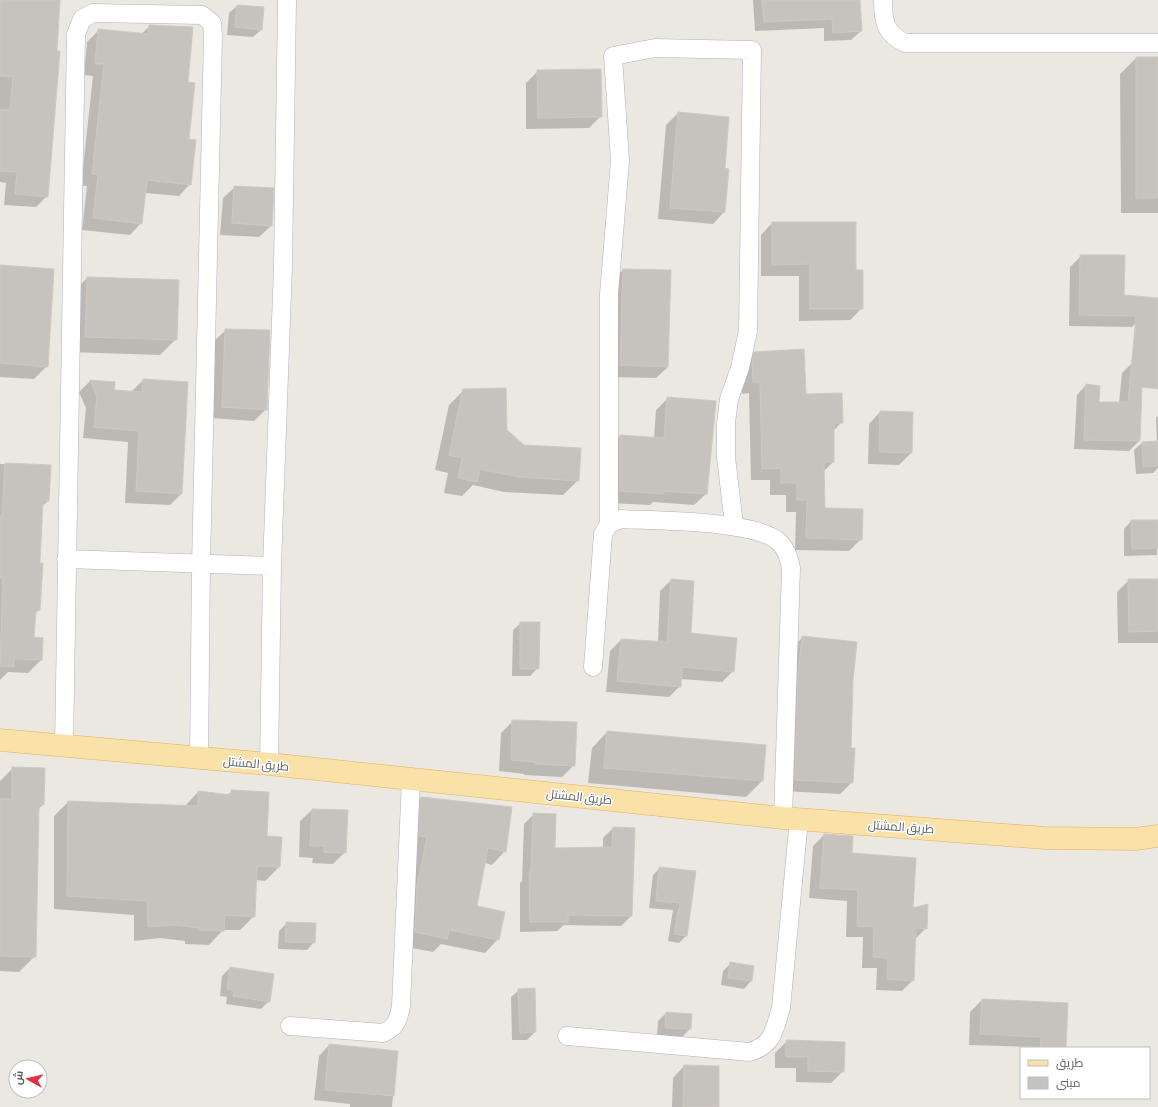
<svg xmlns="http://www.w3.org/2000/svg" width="1158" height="1107" font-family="'Alegreya Sans',Cairo,sans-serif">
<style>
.shadow{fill:#0003}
.building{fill:#c6c3be;stroke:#d0c8bf}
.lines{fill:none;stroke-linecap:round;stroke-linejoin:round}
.street-casing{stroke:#aeb2b6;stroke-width:19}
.primary-casing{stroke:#e9ad5c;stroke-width:23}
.street{stroke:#fff;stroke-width:18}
.primary{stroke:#fae1a7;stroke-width:22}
.labels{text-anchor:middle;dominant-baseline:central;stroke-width:3;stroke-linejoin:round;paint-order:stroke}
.street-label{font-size:12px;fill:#595e61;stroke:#fff}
</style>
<rect width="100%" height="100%" fill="#ebe8e1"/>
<path class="shadow" d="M 0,0 L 59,0 L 47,196 L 36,207 L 4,205 L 6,183 L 0,182 Z
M 753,0 L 859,0 L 861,31 L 851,40 L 824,41 L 824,28 L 755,31 Z
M 237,6 L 261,30 L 253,37 L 227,35 L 229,13 Z
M 150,26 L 187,83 L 190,184 L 179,196 L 145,193 L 141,223 L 130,235 L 82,230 L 87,186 L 81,186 L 93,76 L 84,75 L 87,42 L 99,30 L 141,34 Z
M 1136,58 L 1158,58 L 1158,213 L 1121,213 L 1120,74 Z
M 538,71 L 601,116 L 589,128 L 526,129 L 526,83 Z
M 678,113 L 724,169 L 724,212 L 713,224 L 658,219 L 666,125 Z
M 235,187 L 271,226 L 259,237 L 220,235 L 223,198 Z
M 772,223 L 855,271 L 862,308 L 850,320 L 799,321 L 799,276 L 761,276 L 761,235 Z
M 1081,256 L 1123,296 L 1158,299 L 1158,349 L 1135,324 L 1132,327 L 1069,326 L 1070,267 Z
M 0,265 L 53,270 L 47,366 L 34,379 L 0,377 Z
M 623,270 L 668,367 L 656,378 L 609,377 L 611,281 Z
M 87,278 L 176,339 L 160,355 L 69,352 L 71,294 Z
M 226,330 L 266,409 L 254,421 L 210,418 L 214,341 Z
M 755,353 L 842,422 L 833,431 L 833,462 L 823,472 L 824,509 L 861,539 L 849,551 L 795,550 L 796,512 L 786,512 L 786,495 L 770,495 L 770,480 L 751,480 L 749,393 L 742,394 L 741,373 L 743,364 Z
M 1132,363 L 1139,441 L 1129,451 L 1074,449 L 1077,395 L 1086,385 L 1098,402 L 1119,403 L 1122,373 Z
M 143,380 L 181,494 L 170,505 L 125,503 L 128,442 L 83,438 L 86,408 L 79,392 L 90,381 L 114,383 L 113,391 L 131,392 Z
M 464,390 L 524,446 L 578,480 L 563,495 L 504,492 L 473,485 L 462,496 L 444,493 L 448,473 L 435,470 L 449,405 Z
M 668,398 L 706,494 L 694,505 L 653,502 L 650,505 L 608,503 L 608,448 L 620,436 L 654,438 L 656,410 Z
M 880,412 L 912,413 L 911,453 L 899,465 L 868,464 L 869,424 Z
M 1158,416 L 1158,468 L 1153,473 L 1136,474 L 1134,450 L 1142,443 L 1157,442 L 1156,418 Z
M 0,464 L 50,466 L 48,501 L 42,506 L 39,564 L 39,609 L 35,614 L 33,638 L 41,660 L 28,673 L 8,672 L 0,680 Z
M 1131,521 L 1158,521 L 1157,555 L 1124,556 L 1124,529 Z
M 671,580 L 690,634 L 733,671 L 722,682 L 680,679 L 680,686 L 669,697 L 606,692 L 610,651 L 621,640 L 658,643 L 660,591 Z
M 1129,580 L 1158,580 L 1158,643 L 1118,643 L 1117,592 Z
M 521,623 L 538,668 L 530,676 L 512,676 L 513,630 Z
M 803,637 L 852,680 L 850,749 L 852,782 L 840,794 L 783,791 L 791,649 Z
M 513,721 L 574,765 L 562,777 L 524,775 L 524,774 L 499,771 L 501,733 Z
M 607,732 L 762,781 L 746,797 L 588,783 L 592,748 Z
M 13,768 L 43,804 L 38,810 L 35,956 L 19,972 L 0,971 L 0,781 Z
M 232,791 L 266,837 L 279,867 L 265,881 L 255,880 L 254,916 L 240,930 L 223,930 L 209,945 L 185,944 L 185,941 L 160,938 L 134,941 L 134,915 L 54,909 L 54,816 L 68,802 L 184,807 L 198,792 L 227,795 Z
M 421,798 L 505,851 L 492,865 L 485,863 L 476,907 L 498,939 L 485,953 L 441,944 L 433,952 L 402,946 L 408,812 Z
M 312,810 L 345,852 L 333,864 L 312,863 L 313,858 L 299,857 L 300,821 Z
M 534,814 L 554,849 L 603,848 L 603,838 L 613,828 L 631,916 L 621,926 L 564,925 L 557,931 L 520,932 L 520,883 L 522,881 L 524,824 Z
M 824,835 L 850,854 L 912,909 L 926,928 L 915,939 L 913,980 L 902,991 L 876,990 L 877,968 L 862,968 L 863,937 L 846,937 L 847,901 L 809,898 L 813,846 Z
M 660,868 L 695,872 L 686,936 L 679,943 L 668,941 L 673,910 L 649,908 L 653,875 Z
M 287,923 L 314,942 L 307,950 L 278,949 L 279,931 Z
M 731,963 L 751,981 L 744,989 L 721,985 L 723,971 Z
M 230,968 L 269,1001 L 261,1009 L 226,1004 L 227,997 L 220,996 L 222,976 Z
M 534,989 L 535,1032 L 527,1040 L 512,1040 L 511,997 L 519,990 Z
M 982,1000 L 1065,1048 L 969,1045 L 970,1012 Z
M 666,1013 L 691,1015 L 690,1029 L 682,1037 L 657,1035 L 658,1021 Z
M 787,1041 L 843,1071 L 831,1083 L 796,1082 L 796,1068 L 775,1068 L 775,1053 Z
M 329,1045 L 397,1052 L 392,1107 L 350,1107 L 350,1104 L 314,1100 L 319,1056 Z
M 684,1066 L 718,1107 L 672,1107 L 673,1078 Z"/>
<path class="building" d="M 0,0 L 60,0 L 57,51 L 60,51 L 48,197 L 15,194 L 17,172 L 0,171 L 0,110 L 10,110 L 13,77 L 0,76 Z
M 762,0 L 860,0 L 862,31 L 833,33 L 832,19 L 764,22 Z
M 237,5 L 264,7 L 262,30 L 235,27 Z
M 149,25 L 193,27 L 188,82 L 195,83 L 189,139 L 196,140 L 191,185 L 147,180 L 142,224 L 93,218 L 98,175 L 92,174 L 104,64 L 95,64 L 98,29 L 148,34 Z
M 1136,57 L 1158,57 L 1158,198 L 1136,198 Z
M 601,69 L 602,117 L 538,118 L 537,70 Z
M 678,112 L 729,117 L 725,168 L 729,169 L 725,212 L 670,208 Z
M 234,186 L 274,188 L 272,226 L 232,223 Z
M 772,222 L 856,222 L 856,270 L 863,270 L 863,309 L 810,309 L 810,264 L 772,265 Z
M 1080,255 L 1125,255 L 1124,295 L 1158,298 L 1158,389 L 1142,387 L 1140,441 L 1084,440 L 1086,384 L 1100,386 L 1099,402 L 1128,402 L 1136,316 L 1079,315 Z
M 0,265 L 54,269 L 48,367 L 0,363 Z
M 623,269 L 671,270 L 668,367 L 620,365 Z
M 87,277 L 179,280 L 177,340 L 85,337 Z
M 225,329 L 270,330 L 267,410 L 222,407 Z
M 804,349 L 806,394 L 842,393 L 843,423 L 834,423 L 834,462 L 824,462 L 825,508 L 863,509 L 862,540 L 806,538 L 807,500 L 797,500 L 797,483 L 781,483 L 781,468 L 762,469 L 760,382 L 753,382 L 752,360 L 754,352 Z
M 143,379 L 188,382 L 182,494 L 136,491 L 139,431 L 94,427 L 97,396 L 90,380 L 115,382 L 114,390 L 142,392 Z
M 506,388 L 507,430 L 524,445 L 581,448 L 579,481 L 519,477 L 480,469 L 477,482 L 458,478 L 462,458 L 449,455 L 463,389 Z
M 667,397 L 716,401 L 707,494 L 663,491 L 663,494 L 620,491 L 620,435 L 664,438 Z
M 880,411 L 913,412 L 912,453 L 879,452 Z
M 1158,441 L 1158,466 L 1143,467 L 1142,442 Z
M 5,463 L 51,465 L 49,501 L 43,501 L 40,563 L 43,563 L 40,610 L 36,611 L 34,637 L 43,638 L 42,660 L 14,659 L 14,667 L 0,666 L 3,578 L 0,578 L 0,516 L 2,516 Z
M 1131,520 L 1158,520 L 1158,548 L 1132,549 Z
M 671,579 L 694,581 L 691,633 L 737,638 L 734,672 L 682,667 L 681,687 L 617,681 L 621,639 L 667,642 Z
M 1128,579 L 1158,579 L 1158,631 L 1129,632 Z
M 520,622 L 540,622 L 539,669 L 520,669 Z
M 802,636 L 857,642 L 853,680 L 851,748 L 855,748 L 853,783 L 795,780 L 798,673 Z
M 512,720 L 577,722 L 575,766 L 535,764 L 535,762 L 511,760 Z
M 607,731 L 766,745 L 763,781 L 604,768 Z
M 12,767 L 45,768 L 44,805 L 39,804 L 36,957 L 0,956 L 0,799 L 12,799 Z
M 231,790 L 269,792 L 267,836 L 282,837 L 280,867 L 257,866 L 255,917 L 225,915 L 224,931 L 199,930 L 199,928 L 174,925 L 148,927 L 147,901 L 67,896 L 68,801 L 198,806 L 198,791 L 231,795 Z
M 421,797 L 512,807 L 506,852 L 488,848 L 477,906 L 505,912 L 499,940 L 449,930 L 447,939 L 415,932 L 417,886 L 427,837 L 419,836 Z
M 312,809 L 348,810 L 346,853 L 324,852 L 324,846 L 310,846 Z
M 533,813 L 556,814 L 555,848 L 612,847 L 613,827 L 635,828 L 632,916 L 568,915 L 568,922 L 530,922 L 529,872 L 531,872 Z
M 824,834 L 853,836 L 852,853 L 916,858 L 913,908 L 928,904 L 927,929 L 916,928 L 914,981 L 887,979 L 888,958 L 873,957 L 874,927 L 857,926 L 858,890 L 820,888 Z
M 659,867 L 696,871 L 687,936 L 674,934 L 680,903 L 656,901 Z
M 286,922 L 316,923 L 315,943 L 285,942 Z
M 730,962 L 754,966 L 752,981 L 728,978 Z
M 230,967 L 274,974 L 270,1002 L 233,996 L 234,990 L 227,989 Z
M 535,988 L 536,1032 L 520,1033 L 518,989 Z
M 982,999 L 1068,1003 L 1066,1048 L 1040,1048 L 1041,1037 L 980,1034 Z
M 666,1012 L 692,1014 L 691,1029 L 665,1028 Z
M 786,1040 L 845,1042 L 844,1072 L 808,1071 L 808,1057 L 786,1057 Z
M 329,1044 L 398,1051 L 394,1096 L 325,1090 Z
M 684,1065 L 719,1066 L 719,1107 L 683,1107 Z"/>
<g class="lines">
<g class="street-casing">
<path id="street" d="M 883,0 C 883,22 885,33 905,43 L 1158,43
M 609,524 L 609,294 L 620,161 L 613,56 L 655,48 L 752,50 L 748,331 L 740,368 L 729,399 L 726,423 L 726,457 L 734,525
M 66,559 L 272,566
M 593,667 L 603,534 L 609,524 L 621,519 C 655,521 759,520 780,543 C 787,550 789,559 791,568 L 783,818
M 64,746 L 76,34 L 82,19 L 93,13 L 202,15 L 212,23 L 213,36 L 201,565 L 199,758
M 269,764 L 272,566 L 283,266 L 287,0
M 290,1026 L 383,1033 C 397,1027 398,1020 401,1006 L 411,779
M 567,1036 L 750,1052 C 774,1044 774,1030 781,1008 L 799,819"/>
</g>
<g class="primary-casing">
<path id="primary" d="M 0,740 L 269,764 L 783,818 L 1045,838 L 1135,839 L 1158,836"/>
</g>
<use href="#street" class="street"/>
<use href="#primary" class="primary"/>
</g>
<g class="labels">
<g class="street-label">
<text transform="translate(256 764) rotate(5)">طريق المشتل</text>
<text transform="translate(579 797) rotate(6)">طريق المشتل</text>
<text transform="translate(901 827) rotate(4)">طريق المشتل</text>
</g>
</g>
<rect x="1020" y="1047" width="130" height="52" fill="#ffffff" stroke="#bdbfc0"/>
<rect x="1028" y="1060" width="20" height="6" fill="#fae1a7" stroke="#bdbfc0"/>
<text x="1056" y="1067" font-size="12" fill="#595e61">طريق</text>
<rect x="1028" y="1077" width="20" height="12" fill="#c6c3be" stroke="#bdbfc0"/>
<text x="1056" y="1087" font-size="12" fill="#595e61">مبنى</text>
<g transform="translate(28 1079) rotate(278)"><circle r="19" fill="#ffffff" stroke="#bdbfc0"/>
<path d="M0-3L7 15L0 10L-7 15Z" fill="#df333f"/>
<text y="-6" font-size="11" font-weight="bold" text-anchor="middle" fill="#595e61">ش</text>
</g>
</svg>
